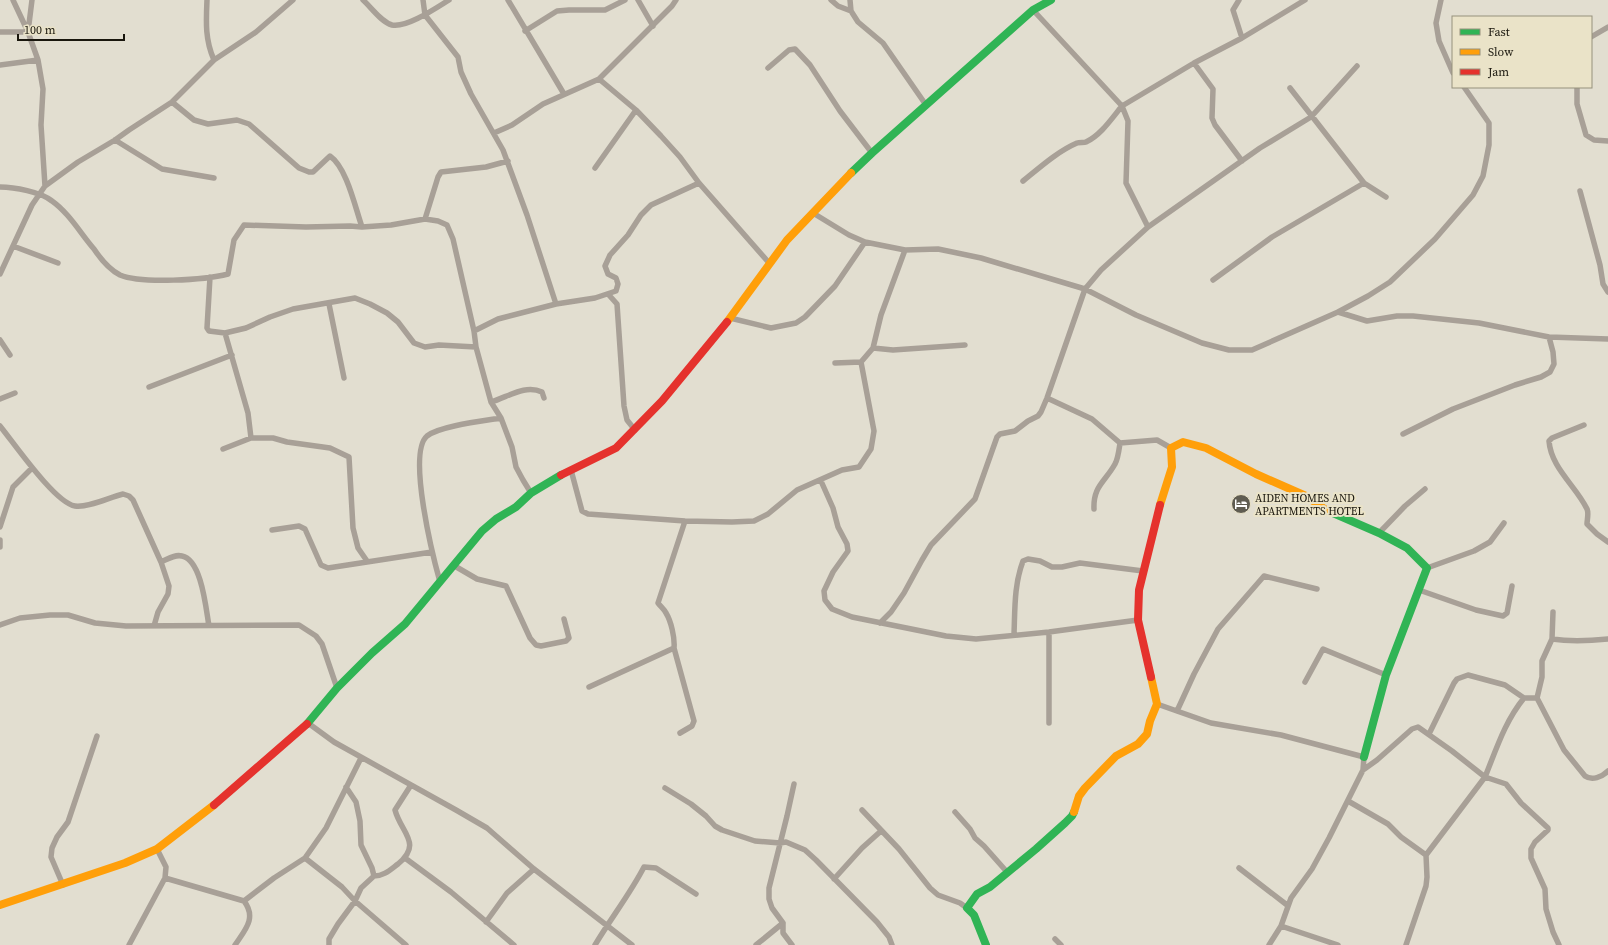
<svg xmlns="http://www.w3.org/2000/svg" width="1608" height="945" font-family="'Source Serif 4',serif">
<style>
.lines{fill:none;stroke-linecap:round;stroke-linejoin:round}
.street{stroke:#a8a097;stroke-width:5.5}
.fast{stroke:#30b455;stroke-width:8}
.slow{stroke:#ff9f0a;stroke-width:8}
.jam{stroke:#e5322d;stroke-width:8}
.labels{text-anchor:middle;dominant-baseline:central;stroke-width:4;stroke-linejoin:round;paint-order:stroke}
.poi-label{font-size:11px;fill:#19160d;stroke:#eae3c8;text-anchor:start}
</style>
<rect width="100%" height="100%" fill="#e2ded0"/>
<g class="lines">
<path class="street" d="M 13,0 L 28,32 L 38,60 L 43,89 L 41,125 L 45,186
M 207,0 C 206,22 205,40 214,60
M 363,0 C 371,7 381,22 392,25 C 407,28 436,8 449,0
M 423,0 L 425,15 L 458,57 L 461,72 L 471,94 L 503,150 L 527,215 L 556,304
M 508,0 L 564,94
M 638,0 L 653,26
M 831,0 L 838,6 L 851,11
M 850,0 L 851,11 L 858,22 L 883,43 L 926,105
M 1239,0 L 1233,10 L 1242,38
M 1441,0 L 1436,23 L 1439,41 L 1453,73
M 525,31 L 557,11 L 569,10 L 605,10 L 625,0
M 0,32 L 28,32 L 32,0
M 1591,37 L 1608,27
M 1194,63 L 1213,89 L 1212,118 L 1215,125 L 1242,161
M 0,65 L 38,60
M 768,68 L 789,50 L 795,49 L 810,65 L 840,111 L 872,153
M 599,79 L 636,110 L 661,136 L 680,157 L 699,183 L 770,264
M 1577,87 L 1577,104 L 1586,135 L 1594,140 L 1608,141
M 1290,88 L 1364,183 L 1386,197
M 172,102 L 194,120 L 208,124 L 237,120 L 249,124 L 299,168 L 309,172 L 313,172 L 330,156 C 347,168 355,207 362,227
M 494,133 L 512,125 L 543,104 L 599,79 L 672,6 L 676,0
M 115,140 L 162,169 L 214,178
M 595,168 L 636,110
M 1023,181 C 1039,168 1058,151 1077,143 C 1080,142 1084,143 1086,142 C 1101,135 1112,118 1122,106 L 1033,10
M 0,187 C 14,187 41,192 52,201 C 69,213 81,234 94,249 C 100,258 110,270 120,275 C 141,284 205,280 228,274 L 234,240 L 244,225 L 306,227 L 350,226 L 362,227 L 391,225 L 425,219 L 438,221 L 447,225 L 453,239 L 474,331 L 476,347 L 491,402 L 501,418 L 512,447 L 516,467 L 523,480 L 531,493
M 1580,191 L 1600,265 L 1603,284 L 1608,292
M 813,213 L 849,235 L 865,242 L 905,250 L 938,249 L 981,258 L 1085,289 L 1136,315 L 1202,343 L 1229,350 L 1252,350 L 1338,312 L 1367,321 L 1397,316 L 1413,316 L 1479,323 L 1549,337 L 1608,339
M 425,219 L 438,177 L 441,172 L 486,167 L 508,161
M 1148,227 L 1126,183 L 1128,121 L 1122,106 L 1194,63 L 1242,38 L 1305,0
M 13,246 L 58,263
M 0,274 L 32,205 L 45,186 L 78,162 L 115,140 L 129,130 L 172,102 L 214,60 L 256,32 L 293,0
M 210,277 L 207,328 L 209,331 L 225,333 L 246,328 L 270,317 L 293,309 L 355,298 L 370,304 L 387,313 L 398,322 L 414,343 L 425,347 L 439,345 L 476,347
M 1213,280 L 1272,237 L 1364,183
M 608,294 L 617,304 L 624,406 L 627,420 L 635,430
M 329,304 L 344,378
M 1338,312 L 1368,296 L 1390,282 L 1435,239 L 1473,195 L 1483,176 L 1489,145 L 1489,123 L 1464,87
M 730,318 L 771,328 L 796,323 L 805,317 L 835,286 L 865,242
M 474,331 L 498,319 L 556,304 L 595,298 L 616,291 L 618,284 L 616,278 L 608,274 L 605,266 L 610,255 L 628,235 L 641,215 L 651,205 L 699,183
M 225,333 L 248,413 L 251,438
M 0,340 L 10,355
M 873,348 L 893,350 L 965,345
M 835,363 L 861,362 L 873,348 L 881,315 L 905,250
M 149,387 L 232,355
M 1047,398 L 1092,419 L 1120,443 L 1157,440 L 1171,448
M 0,399 L 15,393
M 491,402 C 508,397 525,384 542,392 L 544,398
M 1584,425 L 1552,438 L 1549,441 C 1551,468 1576,486 1587,509 C 1589,513 1587,520 1587,524 L 1597,534 L 1608,542
M 0,426 C 14,443 55,503 75,506 C 88,508 110,497 123,494 L 129,496 L 133,500 L 161,562 L 169,586 L 168,594 L 158,612 L 154,626
M 1403,434 L 1453,409 L 1515,385 L 1541,377 L 1550,372 L 1554,364 L 1553,352 L 1549,337
M 223,449 L 251,438 L 273,438 L 287,442 L 330,448 L 349,457 L 353,528 L 358,548 L 367,561
M 571,470 L 582,511 L 588,514 L 685,521 L 732,522 L 754,521 L 768,514 L 797,490 L 842,470 L 859,467 L 871,449 L 874,431 L 861,362
M 821,481 L 833,508 L 838,527 L 847,544 L 848,551 L 833,572 L 824,591 L 825,600 L 832,609 L 852,617 L 946,636 L 976,639 L 1049,632 L 1138,620
M 1094,509 C 1093,486 1105,482 1115,464 C 1118,459 1119,450 1120,443
M 0,527 L 13,487 L 32,468
M 272,530 L 299,526 L 305,529 L 321,565 L 328,568 L 432,552
M 1379,533 L 1405,506 L 1425,489
M 0,540 L 0,547
M 161,562 C 168,559 175,554 182,556 C 202,560 206,610 209,626
M 453,565 L 477,579 L 506,586 L 530,638 L 536,645 L 541,646 L 566,641 L 569,638 L 564,619
M 1427,568 L 1474,551 L 1490,542 L 1504,523
M 440,582 C 433,557 407,453 427,436 C 440,426 483,421 501,418
M 1419,590 L 1476,610 L 1503,616 L 1507,613 L 1512,586
M 880,623 L 891,612 L 904,593 L 922,560 L 931,545 L 975,499 L 997,437 L 1000,434 L 1015,431 L 1028,421 L 1038,416 L 1041,412 L 1047,398 L 1085,289 L 1101,270 L 1148,227 L 1260,148 L 1311,117 L 1357,66
M 0,625 L 20,618 L 50,615 L 68,615 L 95,623 L 126,626 L 299,625 L 316,636 L 322,644 L 337,688
M 1014,634 C 1015,609 1014,585 1023,561 L 1028,559 L 1040,561 L 1052,567 L 1062,567 L 1080,563 L 1143,571
M 1552,639 C 1571,642 1589,641 1608,639
M 1305,682 L 1323,649 L 1386,675
M 589,687 L 674,648
M 1524,698 C 1505,721 1496,750 1485,777 L 1506,784 L 1521,803 L 1548,828 L 1548,830 L 1535,842 L 1531,849 L 1531,858 L 1545,889 L 1546,909 L 1553,932 L 1559,945
M 1537,698 L 1542,677 L 1542,661 L 1552,639 L 1553,612
M 1157,704 L 1211,723 L 1281,735 L 1364,757 L 1363,770
M 1177,711 L 1194,674 L 1218,629 L 1264,576 L 1317,589
M 308,723 L 334,742 L 456,810 L 487,828 L 534,869 L 632,945
M 1049,723 L 1049,632
M 680,733 L 692,726 L 694,721 L 674,648 C 675,638 671,621 666,613 C 664,609 660,606 658,603 L 685,521
M 1429,734 L 1454,683 L 1457,679 L 1468,675 L 1505,685 L 1524,698 L 1537,698 L 1564,750 L 1585,776 C 1592,781 1602,777 1608,771
M 346,787 L 356,802 L 360,821 L 361,845 L 372,868 L 374,876
M 665,788 L 691,804 L 706,816 L 715,826 L 722,830 L 755,841 L 780,843 L 786,842 L 805,850 L 816,860 L 877,922 L 889,937 L 892,945
M 1348,801 L 1388,824 L 1401,837 L 1426,855
M 862,810 L 899,849 L 930,888 L 938,895 L 960,903 L 967,908
M 955,812 L 970,829 L 975,838 L 984,846 L 1007,872
M 305,858 L 342,887 L 355,901 L 406,945
M 405,858 L 451,892 L 514,945
M 1239,868 L 1287,905
M 165,878 L 244,901 C 257,918 245,930 235,945
M 834,879 L 862,848 L 881,831
M 63,885 L 51,857 L 52,848 L 57,837 L 68,822 L 97,736
M 244,901 L 274,878 L 305,858 L 326,828 L 361,758
M 486,922 L 507,893 L 534,869
M 1281,926 L 1338,945
M 1055,939 L 1061,945
M 129,945 L 165,878 L 166,867 L 157,849
M 329,945 L 329,939 L 338,924 L 355,901 L 361,888 L 374,876 C 384,876 390,870 398,864 C 423,843 401,833 395,810 L 411,785
M 595,945 C 611,918 630,894 644,867 L 656,868 L 696,894
M 756,945 L 783,923
M 792,945 L 783,933 L 783,923 L 772,908 L 769,899 L 769,888 L 787,816 L 794,784
M 1269,945 L 1281,926 L 1291,898 L 1312,869 L 1329,838 L 1363,770 L 1377,760 L 1412,729 L 1418,727 L 1452,751 L 1485,777 L 1426,855 L 1427,877 L 1426,886 L 1406,945"/>
<path class="fast" d="M 851,173 L 872,153 L 1033,10 L 1051,0
M 1326,510 L 1379,533 L 1407,548 L 1427,568 L 1386,675 L 1364,757
M 307,724 L 337,688 L 372,653 L 405,624 L 482,531 L 496,519 L 516,507 L 531,493 L 561,475
M 986,945 L 974,915 L 967,908 L 977,894 L 990,887 L 1036,849 L 1065,823 L 1072,816 L 1074,812"/>
<path class="slow" d="M 727,322 L 787,240 L 851,173
M 1160,505 L 1172,467 L 1171,448 L 1183,442 L 1206,448 L 1256,474 L 1306,496 L 1326,510
M 1074,812 L 1079,796 L 1085,788 L 1116,756 L 1138,744 L 1147,734 L 1150,721 L 1157,704 L 1151,677
M 0,905 L 125,863 L 157,849 L 214,805"/>
<path class="jam" d="M 561,475 L 616,448 L 662,401 L 727,322
M 1151,677 L 1138,620 L 1139,590 L 1160,505
M 214,805 L 307,724"/>
</g>
<defs>
<g id="hotel-disc" transform="scale(1)"><circle r="9.5" fill="#5f5c51" stroke="#eae3c8"/><path d="M-6-4.5h1.5V1H6V5H4.5V3h-9V5H-6ZM-4 0a1.8 1.8 0 1 1 3.6 0ZM.5 0V-2.5h3Q6-2.5 6 0Z" fill="#fff"/></g>
</defs>
<g fill-rule="evenodd">
<use href="#hotel-disc" x="1241" y="504"/>
</g>
<g class="labels">
<g class="poi-label">
<text x="1255" y="498">AIDEN HOMES AND<tspan x="1255" dy="13">APARTMENTS HOTEL</tspan></text>
</g>
</g>
<rect x="1452" y="16" width="140" height="72" fill="#eae3c8" stroke="#96917d"/>
<rect x="1460" y="29" width="20" height="6" fill="#30b455" stroke="#96917d"/>
<text x="1488" y="36" font-size="12" fill="#19160d">Fast</text>
<rect x="1460" y="49" width="20" height="6" fill="#ff9f0a" stroke="#96917d"/>
<text x="1488" y="56" font-size="12" fill="#19160d">Slow</text>
<rect x="1460" y="69" width="20" height="6" fill="#e5322d" stroke="#96917d"/>
<text x="1488" y="76" font-size="12" fill="#19160d">Jam</text>
<path d="M18 34v6h106v-6" fill="none" stroke="#19160d" stroke-width="2"/>
<text x="24" y="34" font-size="12" fill="#19160d" stroke="#eae3c8" stroke-width="3" paint-order="stroke">100 m</text>
</svg>
